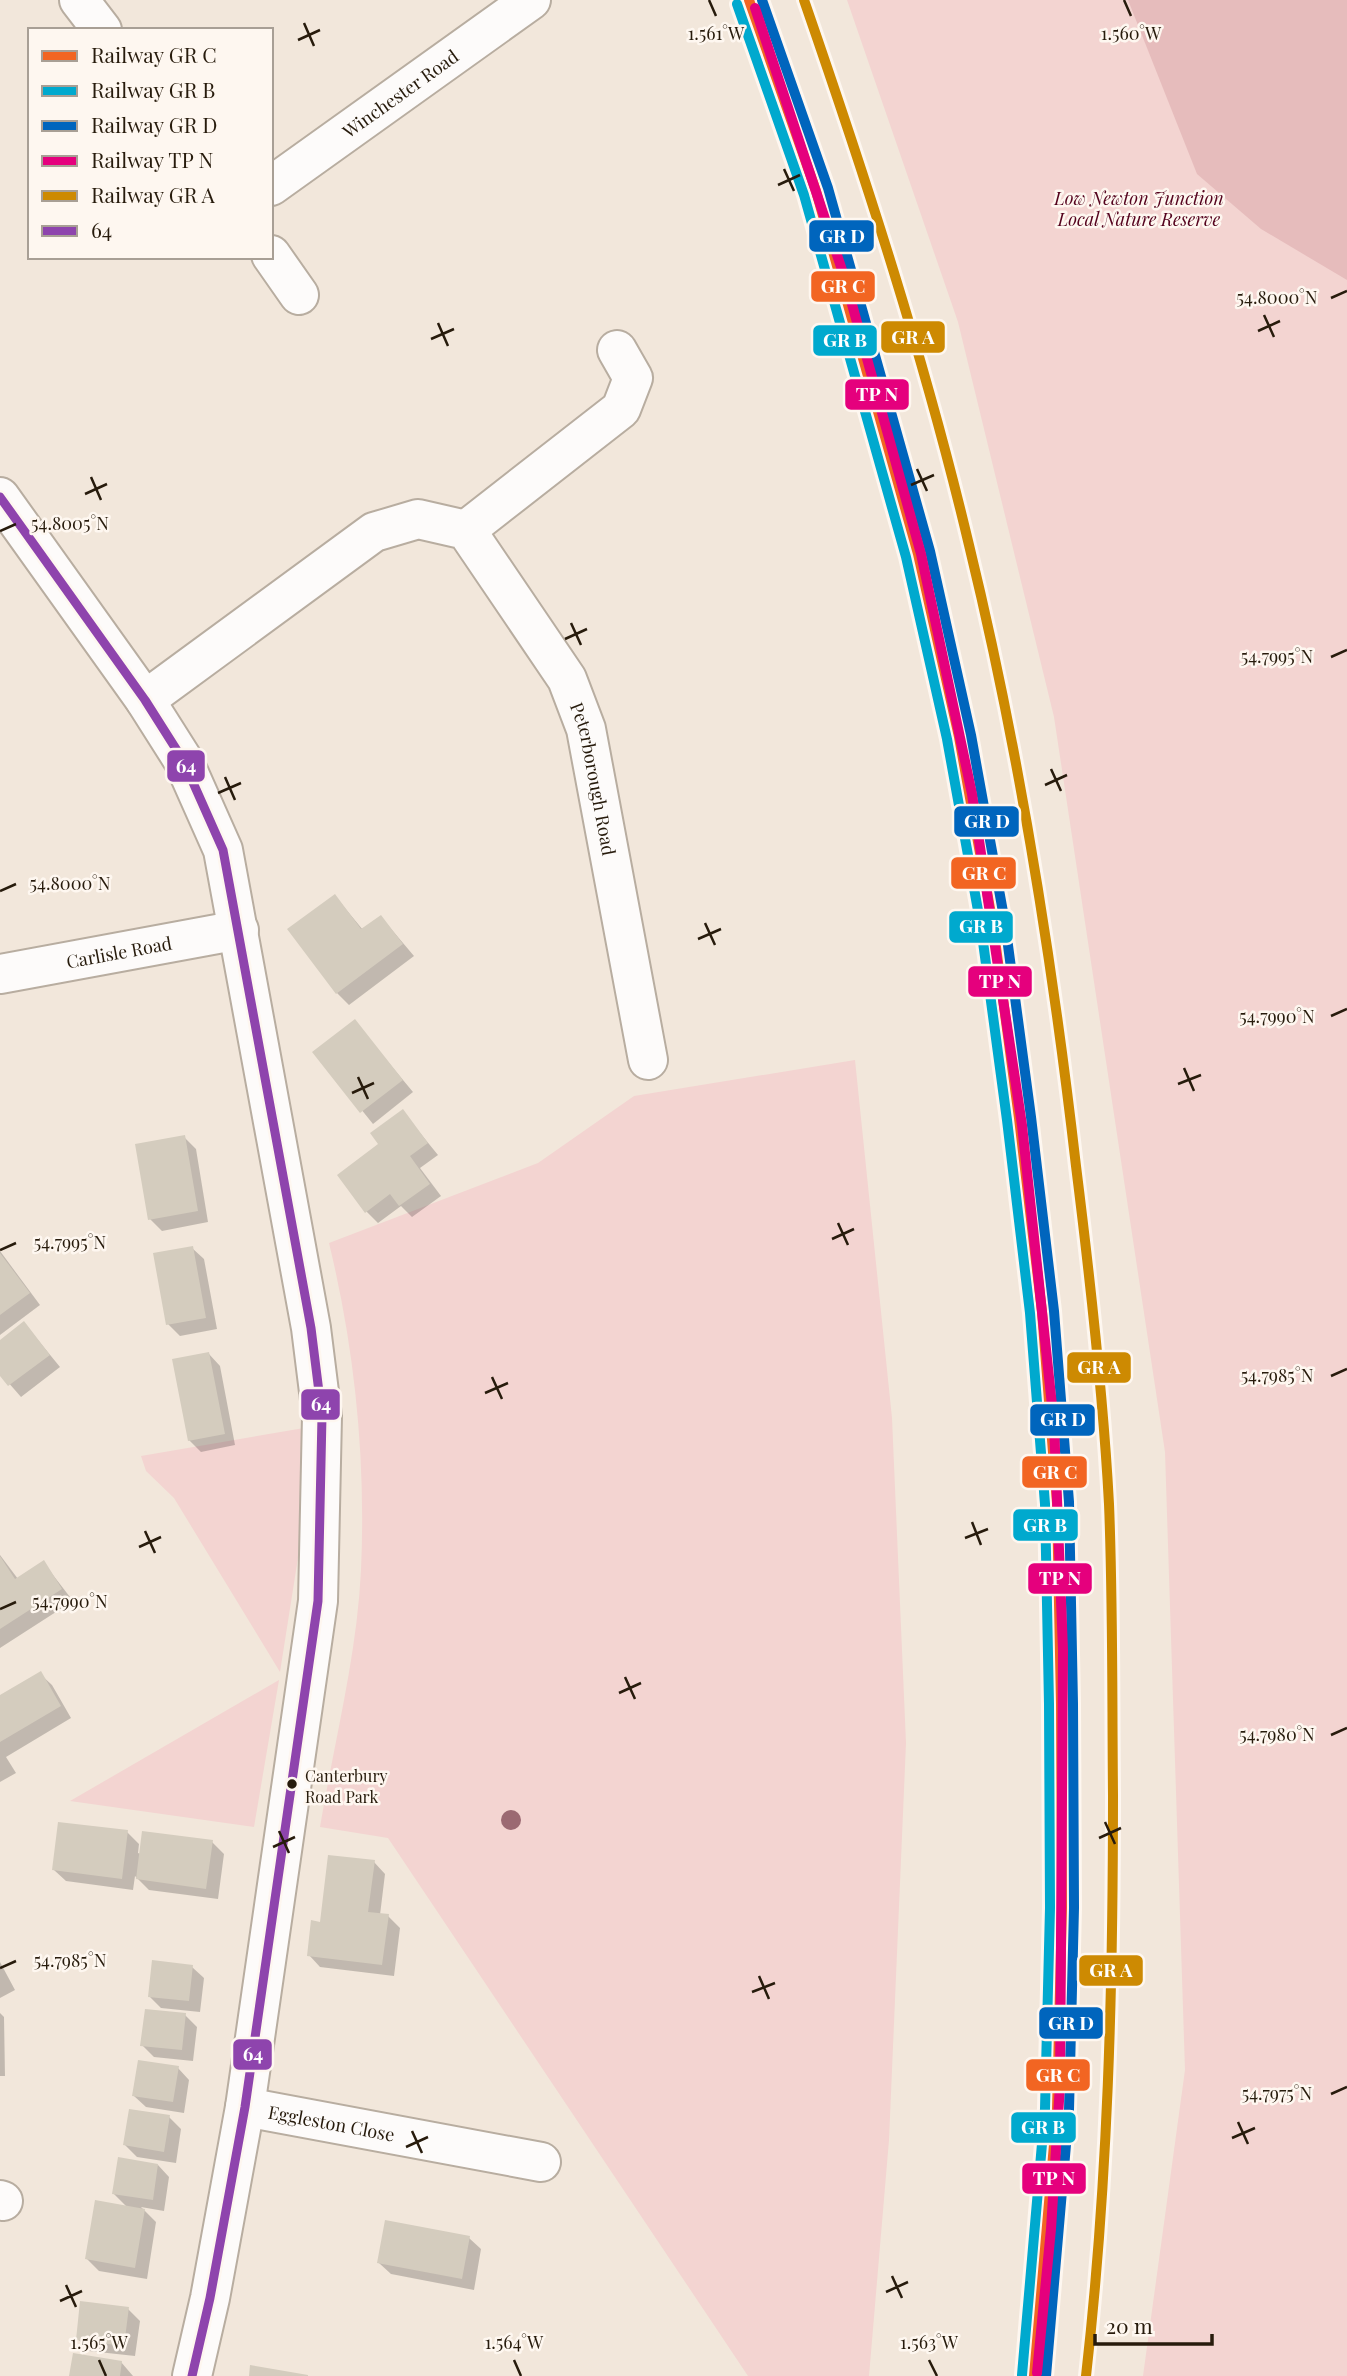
<svg xmlns="http://www.w3.org/2000/svg" width="1347" height="2376" font-family="'Playfair Display',serif">
<style>
.green{fill:#f3d4d1}
.forest{fill:#e6bcbc}
.shadow{fill:#0003}
.building{fill:#d4ccbe}
.lines{fill:none;stroke-linecap:round;stroke-linejoin:round}
.minor-casing{stroke:#b8ada0;stroke-width:42}
.minor{stroke:#fdfbfa;stroke-width:38}
.bus-1-casing{stroke:#fef7f0;stroke-width:14}
.bus-1{stroke:#8e44ad;stroke-width:9}
.rail-1-casing{stroke:#fef7f0;stroke-width:16}
.rail-2-casing{stroke:#fef7f0;stroke-width:16}
.rail-3-casing{stroke:#fef7f0;stroke-width:16}
.rail-4-casing{stroke:#fef7f0;stroke-width:16}
.rail-5-casing{stroke:#fef7f0;stroke-width:16}
.rail-1{stroke:#f26522;stroke-width:10}
.rail-2{stroke:#00a9ce;stroke-width:10}
.rail-3{stroke:#0065bd;stroke-width:10}
.rail-4{stroke:#e5007d;stroke-width:10}
.rail-5{stroke:#cd8a02;stroke-width:10}
.tree{fill:#9b6972}
.ticks{fill:none;stroke:#271b0c;stroke-width:2.5}
.bus-dot{fill:#271b0c;stroke:#fef7f0;stroke-width:2.5}
.labels{text-anchor:middle;dominant-baseline:central;stroke-width:5;stroke-linejoin:round;paint-order:stroke}
.bus-label{font-size:16px;fill:#271b0c;stroke:#fef7f0;text-anchor:start}
.street-label{font-size:18px;fill:#271b0c;stroke:#fef7f0}
.park-label{font-size:18px;font-style:italic;fill:#54021d;stroke:#fef7f0}
.ticks-label{font-size:18px;text-anchor:middle;fill:#271b0c;stroke:#fef7f0;stroke-width:5;stroke-linejoin:round;paint-order:stroke}
.line-badge{stroke:#fef7f0;stroke-width:2.5}
.badge-label{font-size:19px;text-anchor:middle;font-weight:bold;fill:#fff}
</style>
<rect width="100%" height="100%" fill="#f2e7db"/>
<path class="green" d="M 847,0 L 1347,0 L 1347,2376 L 1143,2376 L 1185,2070 L 1165,1452 L 1054,717 L 958,322 Z
M 855,1060 L 892,1418 L 906,1743 L 889,2140 L 869,2376 L 748,2376 L 388,1838 L 320,1827 C 334,1743 357,1656 361,1570 C 366,1460 355,1350 329,1243 L 538,1163 L 634,1096 Z
M 304,1428 L 300,1545 L 280,1672 L 174,1498 L 146,1471 L 141,1456 Z
M 279,1680 L 254,1827 L 70,1801 Z"/>
<path class="forest" d="M 1128,0 L 1347,0 L 1347,280 L 1261,229 L 1197,174 Z"/>
<path class="shadow" d="M 335,896 L 363,930 L 381,917 L 414,956 L 349,1005 L 337,993 Z
M 354,1021 L 413,1092 L 373,1124 L 315,1052 Z
M 403,1112 L 438,1155 L 420,1168 L 441,1196 L 412,1217 L 401,1206 L 378,1223 L 366,1211 L 381,1144 Z
M 184,1137 L 196,1149 L 208,1222 L 162,1231 L 150,1219 Z
M 192,1248 L 204,1259 L 217,1329 L 180,1336 L 168,1324 Z
M 0,1251 L 40,1305 L 0,1335 Z
M 24,1323 L 60,1367 L 21,1397 L 0,1373 L 0,1342 Z
M 209,1354 L 220,1366 L 235,1445 L 201,1452 L 189,1440 Z
M 0,1555 L 18,1579 L 43,1562 L 73,1601 L 0,1648 Z
M 40,1674 L 52,1685 L 71,1718 L 6,1757 L 16,1773 L 0,1782 L 0,1697 Z
M 127,1832 L 139,1844 L 138,1853 L 141,1854 L 212,1842 L 224,1854 L 218,1899 L 149,1890 L 135,1876 L 133,1890 L 66,1881 L 54,1870 Z
M 374,1862 L 385,1874 L 380,1915 L 388,1916 L 400,1928 L 394,1976 L 320,1967 L 309,1955 L 321,1924 Z
M 0,1962 L 15,1990 L 0,1998 Z
M 192,1967 L 204,1978 L 200,2012 L 161,2008 L 150,1997 Z
M 0,2013 L 4,2017 L 5,2076 L 0,2076 Z
M 185,2015 L 197,2027 L 193,2061 L 154,2057 L 142,2045 Z
M 178,2068 L 189,2080 L 184,2113 L 146,2107 L 134,2096 Z
M 169,2117 L 181,2129 L 176,2163 L 137,2157 L 125,2145 Z
M 158,2165 L 169,2177 L 164,2211 L 141,2207 L 156,2222 L 147,2279 L 99,2271 L 87,2259 L 128,2208 L 113,2193 Z
M 469,2238 L 481,2249 L 474,2290 L 391,2274 L 379,2263 Z
M 128,2309 L 140,2321 L 135,2356 L 89,2351 L 78,2339 Z
M 121,2362 L 133,2376 L 71,2376 Z"/>
<path class="building" d="M 335,894 L 361,929 L 381,915 L 403,944 L 336,994 L 287,929 Z
M 355,1019 L 403,1080 L 360,1113 L 312,1052 Z
M 403,1109 L 428,1143 L 410,1156 L 430,1184 L 399,1206 L 390,1194 L 365,1213 L 337,1175 L 378,1144 L 370,1133 Z
M 185,1135 L 198,1211 L 148,1220 L 135,1144 Z
M 193,1246 L 206,1318 L 166,1325 L 153,1253 Z
M 0,1253 L 30,1293 L 0,1315 Z
M 24,1321 L 50,1355 L 8,1386 L 0,1376 L 0,1340 Z
M 209,1352 L 225,1434 L 188,1441 L 172,1359 Z
M 0,1556 L 15,1579 L 44,1560 L 62,1589 L 0,1629 Z
M 41,1671 L 61,1706 L 0,1742 L 0,1695 Z
M 58,1822 L 128,1830 L 122,1879 L 52,1870 Z
M 142,1831 L 213,1840 L 206,1889 L 136,1879 Z
M 328,1855 L 375,1860 L 368,1912 L 389,1914 L 382,1965 L 307,1956 L 311,1920 L 320,1922 Z
M 152,1960 L 193,1965 L 189,2001 L 148,1997 Z
M 145,2009 L 186,2013 L 182,2050 L 140,2046 Z
M 138,2060 L 179,2066 L 173,2102 L 132,2096 Z
M 129,2109 L 170,2115 L 164,2152 L 123,2145 Z
M 118,2157 L 158,2164 L 153,2200 L 112,2194 Z
M 95,2200 L 145,2209 L 135,2268 L 85,2259 Z
M 385,2220 L 470,2236 L 462,2279 L 377,2263 Z
M 80,2301 L 129,2307 L 124,2346 L 76,2340 Z
M 73,2353 L 122,2361 L 120,2376 L 69,2376 Z
M 250,2365 L 308,2375 L 308,2376 L 249,2376 Z"/>
<g class="lines">
<g class="minor-casing">
<g id="minor">
<path d="M 79,0 L 102,30"/>
<path id="s1" d="M 271,186 L 531,0"/>
<path d="M 271,255 L 299,295"/>
<path d="M 0,497 L 145,700 L 183,760 L 223,850 L 311,1328 L 322,1416 L 318,1601 L 245,2107 L 210,2298 L 192,2376"/>
<path d="M 466,530 L 621,409 L 633,378 L 617,350"/>
<path id="s2" d="M 145,700 L 374,532 L 418,519 L 466,530 L 567,679 L 586,729 L 648,1060"/>
<path id="s3" d="M 0,974 L 239,930"/>
<path id="s4" d="M 245,2107 L 541,2162"/>
<path d="M 0,2200 L 3,2201"/>
</g>
</g>
<use href="#minor" class="minor"/>
<g class="bus-1-casing">
<path id="bus-1" d="M 0,497 L 145,700 L 183,760 L 223,850 L 311,1328 L 322,1416 L 318,1601 L 245,2107 L 210,2298 L 192,2376"/>
</g>
<use href="#bus-1" class="bus-1"/>
<g class="rail-1-casing">
<path id="rail-1" d="M 749,0 L 816,191 L 918,554 L 959,737 L 993,925 L 1019,1118 L 1042,1312 L 1057,1503 L 1061,1704 L 1062,1908 L 1057,2110 L 1034,2376"/>
</g>
<g class="rail-2-casing">
<path id="rail-2" d="M 737,4 L 804,195 L 906,557 L 947,739 L 981,927 L 1007,1120 L 1030,1313 L 1045,1504 L 1049,1704 L 1050,1908 L 1045,2109 L 1022,2375"/>
</g>
<g class="rail-3-casing">
<path id="rail-3" d="M 762,0 L 828,188 L 930,551 L 971,735 L 1005,923 L 1031,1117 L 1054,1311 L 1069,1502 L 1073,1704 L 1074,1908 L 1069,2110 L 1046,2376"/>
</g>
<g class="rail-4-casing">
<path id="rail-4" d="M 755,8 L 845,279 L 921,554 L 972,794 L 1022,1125 L 1054,1424 L 1063,1650 L 1060,2085 L 1051,2229 L 1037,2373"/>
</g>
<g class="rail-5-casing">
<path id="rail-5" d="M 804,0 C 866,179 925,360 969,545 C 1019,750 1052,957 1076,1166 C 1090,1278 1103,1391 1109,1504 C 1113,1601 1112,1698 1113,1795 C 1113,1989 1108,2183 1086,2376"/>
</g>
<use href="#rail-1" class="rail-1"/>
<use href="#rail-2" class="rail-2"/>
<use href="#rail-3" class="rail-3"/>
<use href="#rail-4" class="rail-4"/>
<use href="#rail-5" class="rail-5"/>
</g>
<circle class="tree" cx="511" cy="1820" r="10"/>
<path class="ticks" d="M 709,0 L 716,16M 1124,0 L 1131,16M 304,23 L 314,46M 298,40 L 320,30M 784,169 L 794,191M 778,185 L 800,175M 1331,298 L 1347,291M 1264,315 L 1274,337M 438,323 L 448,346M 1258,331 L 1280,321M 431,339 L 454,329M 917,469 L 927,491M 91,477 L 101,500M 911,485 L 934,475M 85,494 L 107,484M 0,531 L 16,524M 571,623 L 581,645M 565,639 L 587,629M 1331,657 L 1347,650M 1051,769 L 1061,791M 225,777 L 235,800M 1045,785 L 1067,775M 218,793 L 241,783M 0,891 L 16,884M 705,923 L 715,945M 698,939 L 721,929M 1331,1016 L 1347,1009M 1184,1068 L 1194,1091M 358,1077 L 368,1099M 1178,1084 L 1201,1075M 352,1093 L 374,1083M 838,1223 L 848,1245M 832,1239 L 854,1229M 0,1250 L 16,1243M 1331,1376 L 1347,1369M 492,1377 L 502,1399M 485,1393 L 508,1383M 972,1522 L 981,1545M 145,1531 L 155,1553M 965,1538 L 988,1529M 139,1547 L 161,1537M 0,1609 L 16,1602M 625,1677 L 635,1699M 619,1693 L 641,1683M 1331,1735 L 1347,1728M 1105,1822 L 1115,1844M 279,1831 L 289,1853M 1099,1838 L 1121,1828M 273,1847 L 295,1837M 0,1968 L 16,1961M 759,1976 L 769,1999M 752,1992 L 775,1983M 1331,2094 L 1347,2087M 1238,2122 L 1248,2144M 412,2131 L 422,2153M 1232,2138 L 1255,2128M 406,2147 L 428,2137M 892,2276 L 902,2298M 66,2285 L 76,2307M 886,2292 L 908,2282M 60,2301 L 82,2291M 99,2360 L 106,2376M 514,2360 L 521,2376M 929,2360 L 937,2376"/>
<circle class="bus-dot" cx="292" cy="1784" r="6"/>
<g class="labels">
<g class="bus-label">
<text x="305" y="1775">Canterbury<tspan x="305" dy="21">Road Park</tspan></text>
</g>
<g class="street-label">
<text stroke="none"><textPath href="#s1" startOffset="159">Winchester Road</textPath></text>
<text stroke="none"><textPath href="#s2" startOffset="663">Peterborough Road</textPath></text>
<text stroke="none"><textPath href="#s3" startOffset="121">Carlisle Road</textPath></text>
<text stroke="none"><textPath href="#s4" startOffset="88">Eggleston Close</textPath></text>
</g>
<g class="park-label">
<text x="1139" y="198">Low Newton Junction<tspan x="1139" dy="21">Local Nature Reserve</tspan></text>
</g>
</g>
<g class="ticks-label">
<text x="716" y="40">1.561°W</text>
<text x="1131" y="40">1.560°W</text>
<text x="1277" y="304">54.8000°N</text>
<text x="70" y="530">54.8005°N</text>
<text x="1277" y="663">54.7995°N</text>
<text x="70" y="890">54.8000°N</text>
<text x="1277" y="1023">54.7990°N</text>
<text x="70" y="1249">54.7995°N</text>
<text x="1277" y="1382">54.7985°N</text>
<text x="70" y="1608">54.7990°N</text>
<text x="1277" y="1741">54.7980°N</text>
<text x="70" y="1967">54.7985°N</text>
<text x="1277" y="2100">54.7975°N</text>
<text x="99" y="2349">1.565°W</text>
<text x="514" y="2349">1.564°W</text>
<text x="929" y="2349">1.563°W</text>
</g>
<g class="line-badge">
<rect x="808" y="219" width="67" height="34" rx="7" fill="#0065bd"/>
<rect x="810" y="270" width="66" height="33" rx="7" fill="#f26522"/>
<rect x="880" y="320" width="66" height="34" rx="7" fill="#cd8a02"/>
<rect x="812" y="324" width="66" height="33" rx="7" fill="#00a9ce"/>
<rect x="844" y="378" width="66" height="33" rx="7" fill="#e5007d"/>
<rect x="166" y="749" width="40" height="34" rx="7" fill="#8e44ad"/>
<rect x="953" y="805" width="67" height="33" rx="7" fill="#0065bd"/>
<rect x="950" y="856" width="67" height="34" rx="7" fill="#f26522"/>
<rect x="948" y="910" width="66" height="34" rx="7" fill="#00a9ce"/>
<rect x="967" y="965" width="66" height="33" rx="7" fill="#e5007d"/>
<rect x="1066" y="1351" width="66" height="33" rx="7" fill="#cd8a02"/>
<rect x="300" y="1388" width="41" height="33" rx="7" fill="#8e44ad"/>
<rect x="1029" y="1403" width="67" height="34" rx="7" fill="#0065bd"/>
<rect x="1021" y="1455" width="67" height="34" rx="7" fill="#f26522"/>
<rect x="1012" y="1508" width="67" height="34" rx="7" fill="#00a9ce"/>
<rect x="1027" y="1562" width="66" height="33" rx="7" fill="#e5007d"/>
<rect x="1078" y="1954" width="66" height="33" rx="7" fill="#cd8a02"/>
<rect x="1038" y="2006" width="66" height="34" rx="7" fill="#0065bd"/>
<rect x="232" y="2038" width="41" height="33" rx="7" fill="#8e44ad"/>
<rect x="1025" y="2058" width="66" height="34" rx="7" fill="#f26522"/>
<rect x="1010" y="2111" width="67" height="33" rx="7" fill="#00a9ce"/>
<rect x="1021" y="2162" width="66" height="33" rx="7" fill="#e5007d"/>
</g>
<g class="badge-label">
<text x="842" y="243">GR D</text>
<text x="843" y="293">GR C</text>
<text x="913" y="344">GR A</text>
<text x="845" y="347">GR B</text>
<text x="877" y="401">TP N</text>
<text x="186" y="773">64</text>
<text x="987" y="828">GR D</text>
<text x="984" y="880">GR C</text>
<text x="981" y="933">GR B</text>
<text x="1000" y="988">TP N</text>
<text x="1099" y="1374">GR A</text>
<text x="321" y="1411">64</text>
<text x="1063" y="1426">GR D</text>
<text x="1055" y="1479">GR C</text>
<text x="1045" y="1532">GR B</text>
<text x="1060" y="1585">TP N</text>
<text x="1111" y="1977">GR A</text>
<text x="1071" y="2030">GR D</text>
<text x="253" y="2061">64</text>
<text x="1058" y="2082">GR C</text>
<text x="1043" y="2134">GR B</text>
<text x="1054" y="2185">TP N</text>
</g>
<rect x="28" y="28" width="245" height="231" fill="#fef7f0" stroke="#a89f95" stroke-width="2"/>
<rect x="42" y="51" width="35" height="10" fill="#f26522" stroke="#a89f95" stroke-width="2"/>
<text x="91" y="63" font-size="21" fill="#271b0c">Railway GR C</text>
<rect x="42" y="86" width="35" height="10" fill="#00a9ce" stroke="#a89f95" stroke-width="2"/>
<text x="91" y="98" font-size="21" fill="#271b0c">Railway GR B</text>
<rect x="42" y="121" width="35" height="10" fill="#0065bd" stroke="#a89f95" stroke-width="2"/>
<text x="91" y="133" font-size="21" fill="#271b0c">Railway GR D</text>
<rect x="42" y="156" width="35" height="10" fill="#e5007d" stroke="#a89f95" stroke-width="2"/>
<text x="91" y="168" font-size="21" fill="#271b0c">Railway TP N</text>
<rect x="42" y="191" width="35" height="10" fill="#cd8a02" stroke="#a89f95" stroke-width="2"/>
<text x="91" y="203" font-size="21" fill="#271b0c">Railway GR A</text>
<rect x="42" y="226" width="35" height="10" fill="#8e44ad" stroke="#a89f95" stroke-width="2"/>
<text x="91" y="238" font-size="21" fill="#271b0c">64</text>
<path d="M1095 2334v10h117v-10" fill="none" stroke="#271b0c" stroke-width="3.5"/>
<text x="1106" y="2334" font-size="21" fill="#271b0c" stroke="#fef7f0" stroke-width="5" paint-order="stroke">20 m</text>
</svg>
